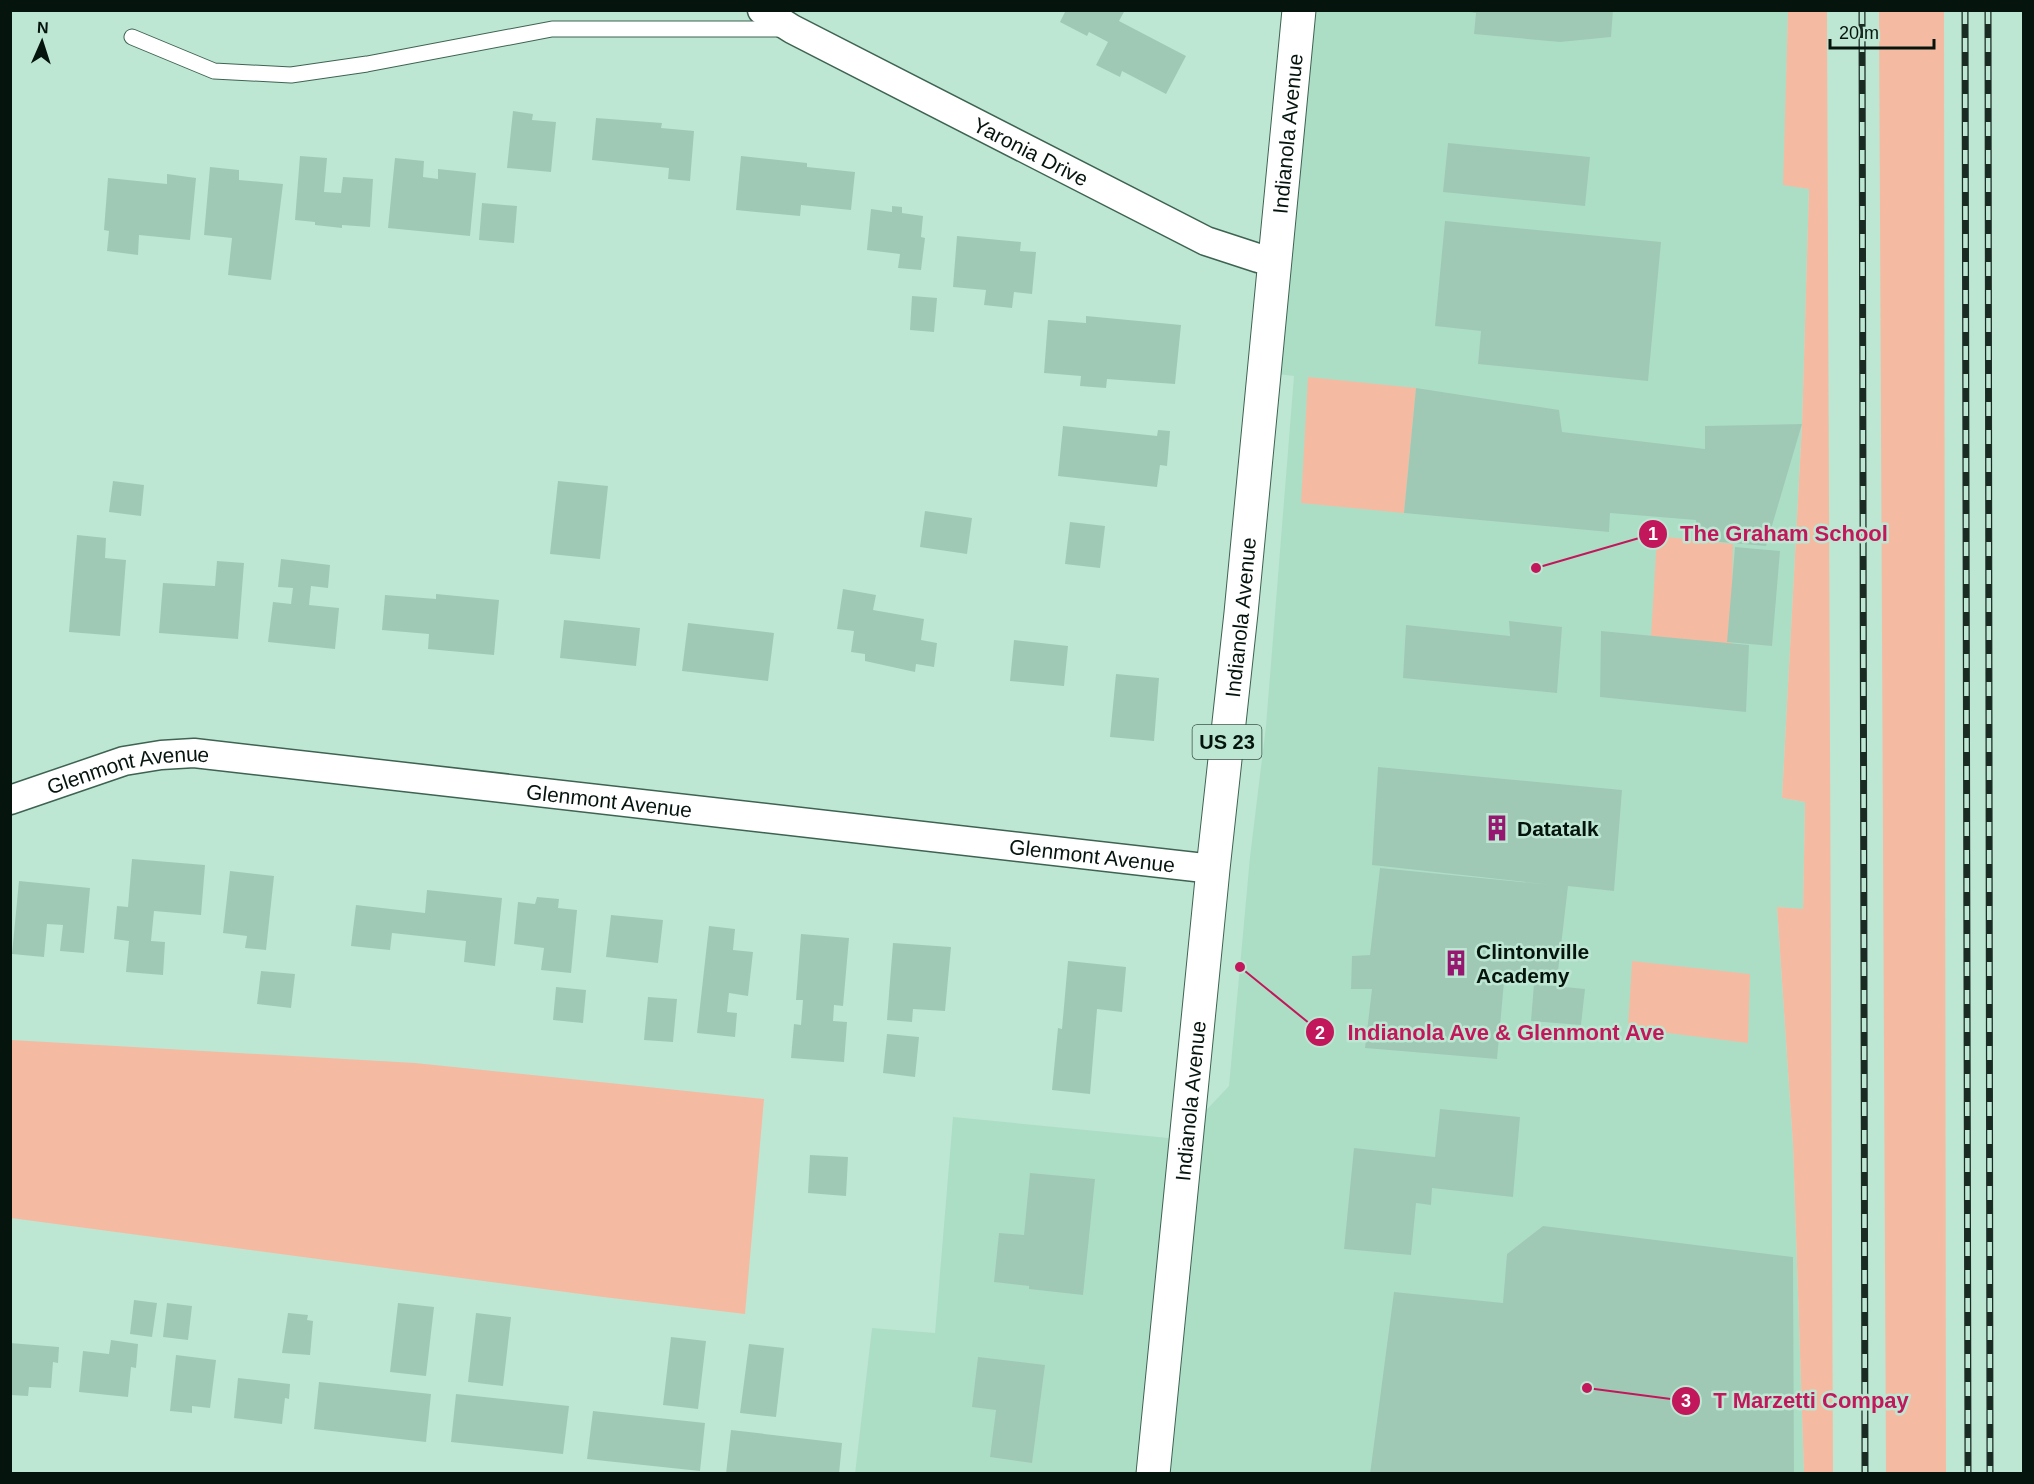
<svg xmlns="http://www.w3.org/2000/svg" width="2034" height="1484" font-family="Arial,sans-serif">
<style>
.built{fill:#acdec6}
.green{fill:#f5bba2}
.building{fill:#a0c9b5}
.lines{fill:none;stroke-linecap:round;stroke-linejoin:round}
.lane-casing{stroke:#3e6352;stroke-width:17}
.street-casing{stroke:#3e6352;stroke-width:31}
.primary-casing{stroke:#3e6352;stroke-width:35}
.lane{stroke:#fff;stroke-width:15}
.street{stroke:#fff;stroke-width:28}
.primary{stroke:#fff;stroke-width:33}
.rail-casing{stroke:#1a2b24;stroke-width:7}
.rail{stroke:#bde7d3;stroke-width:4.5;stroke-dasharray:14;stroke-linecap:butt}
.labels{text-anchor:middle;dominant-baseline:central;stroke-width:5;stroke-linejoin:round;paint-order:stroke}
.shield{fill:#bde7d3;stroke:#3d5349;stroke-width:1.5}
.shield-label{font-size:20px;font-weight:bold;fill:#06140e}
.street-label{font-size:21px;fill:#06140e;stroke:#bde7d3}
.poi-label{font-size:21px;font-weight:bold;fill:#06140e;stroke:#bde7d3;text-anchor:start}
.leader{fill:none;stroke:#c2185b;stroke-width:2}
.callout-dot{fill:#c2185b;stroke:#bde7d3;stroke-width:2}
.mark-label{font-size:18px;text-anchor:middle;font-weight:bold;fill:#fff}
.callout-label{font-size:22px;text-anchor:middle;font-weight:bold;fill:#c2185b;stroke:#bde7d3;stroke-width:5;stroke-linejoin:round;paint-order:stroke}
</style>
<rect width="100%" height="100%" fill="#bde7d3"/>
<path class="built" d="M 1298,11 L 1788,11 L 1784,184 L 1809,189 L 1802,424 L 1782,798 L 1805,802 L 1803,910 L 1777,907 L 1793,1145 L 1804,1473 L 855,1474 L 872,1328 L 935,1333 L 953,1117 L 1179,1139 L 1229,1086 L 1250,857 L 1266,726 L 1294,376 L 1263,372 Z"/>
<path class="green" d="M 1788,11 L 1827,11 L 1833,1474 L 1804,1473 L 1793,1145 L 1777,907 L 1803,909 L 1805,802 L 1782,798 L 1802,424 L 1809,189 L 1783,185 Z
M 1879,11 L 1944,11 L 1946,1474 L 1886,1473 Z
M 1308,377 L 1416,388 L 1404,513 L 1301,503 Z
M 1657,536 L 1733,544 L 1731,645 L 1651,636 Z
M 1632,961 L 1750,974 L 1748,1043 L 1628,1028 Z
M 11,1040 L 415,1063 L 764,1099 L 745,1314 L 603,1297 L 11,1218 Z"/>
<path class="building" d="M 1066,10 L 1125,10 L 1119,21 L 1186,56 L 1166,94 L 1122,71 L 1120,77 L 1096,65 L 1108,42 L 1089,32 L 1087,36 L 1060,22 Z
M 1470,10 L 1613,10 L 1611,37 L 1560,42 L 1474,34 L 1476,13 L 1470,12 Z
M 513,111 L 533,114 L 532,120 L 556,122 L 551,172 L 507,168 Z
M 596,118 L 662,123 L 661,128 L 694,131 L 690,181 L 668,179 L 669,168 L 592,160 Z
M 1448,143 L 1590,157 L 1585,206 L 1443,192 Z
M 300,156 L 327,158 L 324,192 L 341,193 L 343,177 L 373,179 L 370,227 L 342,225 L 342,228 L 315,225 L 315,222 L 295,220 Z
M 741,156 L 807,163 L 807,167 L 855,172 L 851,210 L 801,205 L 800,216 L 736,210 Z
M 395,158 L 424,161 L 423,177 L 438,179 L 438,169 L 476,173 L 470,236 L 388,228 Z
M 210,167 L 239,170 L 239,180 L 283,184 L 271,280 L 228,275 L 232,238 L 204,235 Z
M 167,174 L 196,178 L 190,240 L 139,235 L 138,255 L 107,251 L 109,231 L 104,230 L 108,178 L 167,184 Z
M 482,203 L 517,206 L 514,243 L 479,240 Z
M 892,206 L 902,207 L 902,213 L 923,216 L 921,237 L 925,238 L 921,270 L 898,268 L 900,254 L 867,250 L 871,209 L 892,212 Z
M 1445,221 L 1661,242 L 1648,381 L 1478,364 L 1481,331 L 1435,326 Z
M 957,236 L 1021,242 L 1020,251 L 1036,252 L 1032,294 L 1014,292 L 1012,308 L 984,305 L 986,290 L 953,287 Z
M 912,296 L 937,298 L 934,332 L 910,330 Z
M 1086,316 L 1181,325 L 1175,384 L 1107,379 L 1106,388 L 1080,386 L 1081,376 L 1044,373 L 1048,320 L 1086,323 Z
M 1416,388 L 1559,410 L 1562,432 L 1705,449 L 1705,426 L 1802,424 L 1766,546 L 1697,540 L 1696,520 L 1610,513 L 1609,532 L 1404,513 Z
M 1063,426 L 1157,436 L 1158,430 L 1170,431 L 1167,466 L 1160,465 L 1157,487 L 1058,476 Z
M 113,481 L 144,485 L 141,516 L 109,512 Z
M 558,481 L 608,486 L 600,559 L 550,554 Z
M 925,511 L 972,518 L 967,554 L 920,547 Z
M 1070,522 L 1105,526 L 1100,568 L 1065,564 Z
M 77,535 L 106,538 L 105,558 L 126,560 L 120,636 L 69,632 Z
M 1735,547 L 1780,551 L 1772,646 L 1727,642 Z
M 281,559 L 330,565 L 328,588 L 311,586 L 309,605 L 339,608 L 335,649 L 268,642 L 273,602 L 291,604 L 293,588 L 278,587 Z
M 217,561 L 244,563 L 238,639 L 159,633 L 163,583 L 215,586 Z
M 843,589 L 876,595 L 873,610 L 924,619 L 921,640 L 937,643 L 934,667 L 916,664 L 915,672 L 865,661 L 865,654 L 851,652 L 854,631 L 837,629 Z
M 436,594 L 499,600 L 494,655 L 428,649 L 429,634 L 382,630 L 385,595 L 436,599 Z
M 564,620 L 640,628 L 636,666 L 560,658 Z
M 1509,621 L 1562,627 L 1557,693 L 1403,678 L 1406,625 L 1510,636 Z
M 688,623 L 774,633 L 768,681 L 682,671 Z
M 1601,631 L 1749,645 L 1746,712 L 1600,697 Z
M 1014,640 L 1068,646 L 1064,686 L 1010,681 Z
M 1116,674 L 1159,678 L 1154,741 L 1110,737 Z
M 1378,767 L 1622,790 L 1614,891 L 1568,886 L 1557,980 L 1505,971 L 1497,1059 L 1365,1048 L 1372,989 L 1351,989 L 1352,956 L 1370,955 L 1380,868 L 1552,885 L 1372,865 Z
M 132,859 L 205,865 L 201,915 L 154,911 L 151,941 L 165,942 L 163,975 L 126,972 L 129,941 L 114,939 L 117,906 L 128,907 Z
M 230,871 L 274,876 L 266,950 L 245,948 L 247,936 L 223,933 Z
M 19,881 L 90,888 L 84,953 L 60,951 L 63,925 L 47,924 L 44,957 L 12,954 Z
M 427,890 L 502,898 L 495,966 L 464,962 L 466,941 L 392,933 L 390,950 L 351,946 L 356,905 L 425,913 Z
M 537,897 L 559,899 L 558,908 L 577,910 L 571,973 L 541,970 L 544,948 L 514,944 L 518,902 L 535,904 Z
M 611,915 L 663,920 L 658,963 L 606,957 Z
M 709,926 L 735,929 L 733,950 L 753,952 L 748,996 L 729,993 L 727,1012 L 737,1013 L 735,1037 L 697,1033 Z
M 801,934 L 849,938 L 843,1006 L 834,1005 L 833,1021 L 847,1022 L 844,1062 L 791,1058 L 794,1024 L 801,1025 L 803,1000 L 796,1000 Z
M 893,943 L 951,947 L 945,1011 L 913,1009 L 912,1022 L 887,1020 Z
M 1068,961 L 1126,967 L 1122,1012 L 1097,1009 L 1090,1094 L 1052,1090 L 1058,1028 L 1062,1029 Z
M 261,971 L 295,974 L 291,1008 L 257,1004 Z
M 1534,984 L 1585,989 L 1581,1025 L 1531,1021 Z
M 556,987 L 586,990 L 583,1023 L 553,1020 Z
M 648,997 L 677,999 L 673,1042 L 644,1040 Z
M 887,1034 L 919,1037 L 915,1077 L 883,1073 Z
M 1440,1109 L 1520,1117 L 1513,1197 L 1432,1188 L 1431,1205 L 1416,1203 L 1411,1255 L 1344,1249 L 1354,1148 L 1435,1157 Z
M 810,1155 L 848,1157 L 846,1196 L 808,1193 Z
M 1030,1173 L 1095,1179 L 1083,1295 L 1029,1289 L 1029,1286 L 994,1282 L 999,1233 L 1024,1235 Z
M 1543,1226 L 1793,1257 L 1794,1474 L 1370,1474 L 1394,1292 L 1503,1303 L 1507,1254 Z
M 134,1300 L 157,1303 L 152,1337 L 130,1334 Z
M 167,1303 L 192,1306 L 188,1340 L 163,1337 Z
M 398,1303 L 434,1307 L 426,1376 L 390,1372 Z
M 288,1313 L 308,1315 L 307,1320 L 313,1321 L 310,1355 L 282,1353 Z
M 476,1313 L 511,1317 L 503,1386 L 468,1382 Z
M 671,1337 L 706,1341 L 698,1409 L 663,1405 Z
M 111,1340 L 138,1344 L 136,1368 L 131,1367 L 128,1397 L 79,1392 L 83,1351 L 109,1354 Z
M 10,1343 L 59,1347 L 58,1363 L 53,1362 L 51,1388 L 29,1387 L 28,1396 L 10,1395 Z
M 749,1344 L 784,1348 L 776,1417 L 740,1413 Z
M 176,1355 L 216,1360 L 210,1408 L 192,1406 L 192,1413 L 170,1411 Z
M 978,1357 L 1045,1365 L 1032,1463 L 990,1457 L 996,1410 L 972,1407 Z
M 238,1378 L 290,1384 L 289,1399 L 285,1398 L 282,1424 L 234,1418 Z
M 319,1382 L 431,1394 L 426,1442 L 314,1429 Z
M 456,1394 L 569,1406 L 563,1454 L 451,1442 Z
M 593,1411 L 705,1423 L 700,1471 L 587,1459 Z
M 731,1430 L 842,1443 L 839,1474 L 726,1474 Z"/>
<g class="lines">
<g class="lane-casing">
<path id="lane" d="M 132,37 L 214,71 L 291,75 L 367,64 L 552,29 L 784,29"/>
</g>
<g class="street-casing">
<g id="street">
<path id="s1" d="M 762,10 L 792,29 L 1206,241 L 1258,258 L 1275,260"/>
<path id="s2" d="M 10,800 L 124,761 L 161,755 L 194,753 L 1213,869"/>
</g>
</g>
<g class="primary-casing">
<g id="primary">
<path id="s3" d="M 1153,1474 L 1213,869 L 1241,613 L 1299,10"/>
</g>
</g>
<use href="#lane" class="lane"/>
<use href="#street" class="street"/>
<use href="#primary" class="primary"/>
<g class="rail-casing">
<path id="rail" d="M 1862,10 L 1865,1474
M 1965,10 L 1968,1474
M 1988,10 L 1990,1474"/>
</g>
<use href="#rail" class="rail"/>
</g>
<defs>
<g id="building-bare" transform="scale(2.07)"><path d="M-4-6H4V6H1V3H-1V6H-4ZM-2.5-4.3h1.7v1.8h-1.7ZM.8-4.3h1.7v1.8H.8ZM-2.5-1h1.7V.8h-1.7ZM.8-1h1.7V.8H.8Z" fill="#961770" stroke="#bde7d3" stroke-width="2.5" paint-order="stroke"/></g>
</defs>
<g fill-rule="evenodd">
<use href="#building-bare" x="1497" y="828"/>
<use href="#building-bare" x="1456" y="963"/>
</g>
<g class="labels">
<rect class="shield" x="1192.5" y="725" width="69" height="34" rx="4.5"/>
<g class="shield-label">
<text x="1227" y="742">US 23</text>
</g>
<g class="street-label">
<text stroke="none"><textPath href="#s3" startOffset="1347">Indianola Avenue</textPath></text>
<text stroke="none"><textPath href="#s1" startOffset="304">Yaronia Drive</textPath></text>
<text stroke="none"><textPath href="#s3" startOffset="861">Indianola Avenue</textPath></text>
<text stroke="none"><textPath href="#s2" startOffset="123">Glenmont Avenue</textPath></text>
<text stroke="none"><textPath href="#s2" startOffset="609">Glenmont Avenue</textPath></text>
<text stroke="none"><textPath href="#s2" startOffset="1095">Glenmont Avenue</textPath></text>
<text stroke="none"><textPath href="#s3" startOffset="375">Indianola Avenue</textPath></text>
</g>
<g class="poi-label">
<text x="1517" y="828">Datatalk</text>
<text x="1476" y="951">Clintonville<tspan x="1476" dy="24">Academy</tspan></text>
</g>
</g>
<path class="leader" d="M1536 568L1653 534M1240 967L1320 1032M1587 1388L1686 1401"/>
<g class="callout-dot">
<circle cx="1536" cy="568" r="6"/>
<circle cx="1240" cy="967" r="6"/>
<circle cx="1587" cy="1388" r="6"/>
<circle cx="1653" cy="534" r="15"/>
<circle cx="1320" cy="1032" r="15"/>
<circle cx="1686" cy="1401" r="15"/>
</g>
<g class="mark-label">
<text x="1653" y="540">1</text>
<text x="1320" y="1039">2</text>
<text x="1686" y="1407">3</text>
</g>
<g class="callout-label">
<text x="1784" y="541">The Graham School</text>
<text x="1506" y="1040">Indianola Ave &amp; Glenmont Ave</text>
<text x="1811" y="1408">T Marzetti Compay</text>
</g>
<rect width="2034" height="1484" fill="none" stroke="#06140e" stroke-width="24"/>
<g transform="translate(42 42) rotate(3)" stroke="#bde7d3" stroke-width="4.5" paint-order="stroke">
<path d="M0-4.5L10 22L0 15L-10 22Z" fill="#06140e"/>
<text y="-9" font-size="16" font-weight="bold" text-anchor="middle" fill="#06140e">N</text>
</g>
<path d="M1830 39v9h104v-9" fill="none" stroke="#06140e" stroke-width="3"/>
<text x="1839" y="39" font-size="18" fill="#06140e" stroke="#bde7d3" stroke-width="4.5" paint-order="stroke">20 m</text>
</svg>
